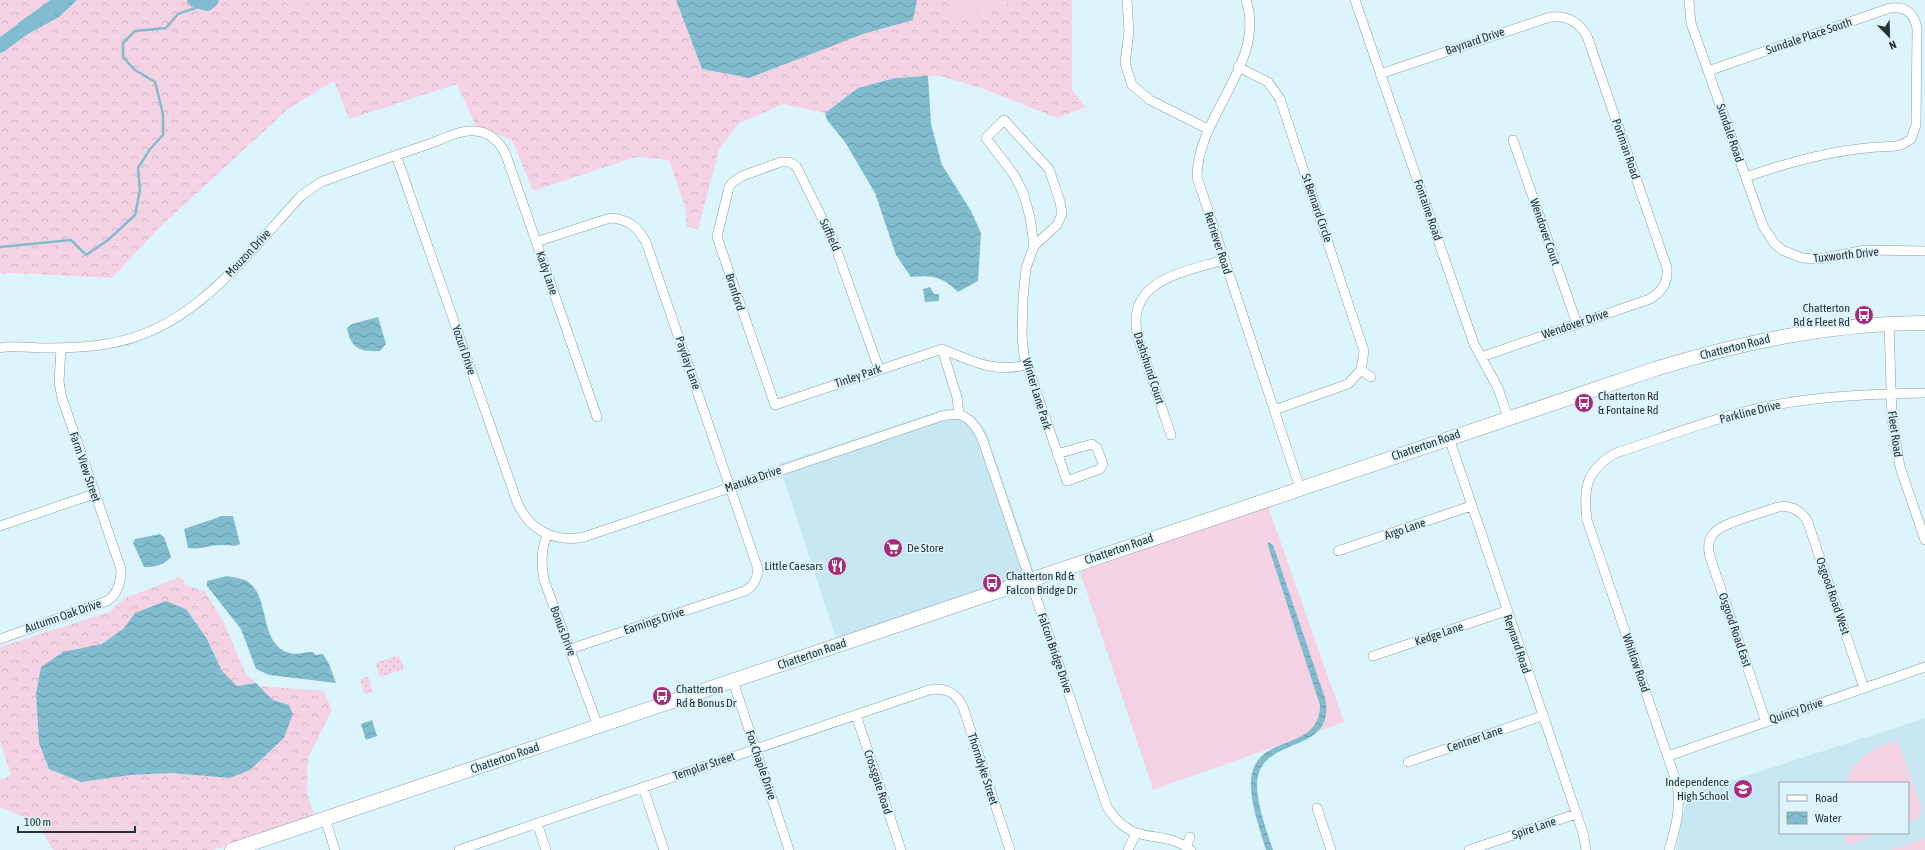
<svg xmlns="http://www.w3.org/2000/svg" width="1925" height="850" font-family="'Asap Condensed',sans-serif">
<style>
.built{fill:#c7e8f2;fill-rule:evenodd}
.grass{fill:#f6d3e4}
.forest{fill:url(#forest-crowns)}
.park{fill:url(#park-dots)}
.water{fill:url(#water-waves)}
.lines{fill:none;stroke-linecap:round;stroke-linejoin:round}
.stream{stroke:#81bdcf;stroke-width:2.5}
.river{stroke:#81bdcf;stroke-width:14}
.minor-casing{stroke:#869ea5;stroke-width:10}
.primary-casing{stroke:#869ea5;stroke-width:15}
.minor{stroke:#fff;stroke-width:9}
.primary{stroke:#fff;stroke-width:14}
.labels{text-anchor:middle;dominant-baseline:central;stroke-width:3.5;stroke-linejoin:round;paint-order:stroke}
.street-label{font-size:12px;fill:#293336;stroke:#dcf5fd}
.poi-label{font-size:12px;fill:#293336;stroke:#dcf5fd;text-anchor:start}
</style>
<defs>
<pattern id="forest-crowns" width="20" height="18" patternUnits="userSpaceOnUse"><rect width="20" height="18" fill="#f6d3e4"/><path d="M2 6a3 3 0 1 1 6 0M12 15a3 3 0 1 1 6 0" fill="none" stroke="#d3b6c4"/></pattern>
<pattern id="park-dots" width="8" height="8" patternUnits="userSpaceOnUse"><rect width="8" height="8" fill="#f6d3e4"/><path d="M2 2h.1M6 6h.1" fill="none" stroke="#d3b6c4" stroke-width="1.8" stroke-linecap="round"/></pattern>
<pattern id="water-waves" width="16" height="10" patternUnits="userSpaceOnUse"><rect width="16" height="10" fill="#81bdcf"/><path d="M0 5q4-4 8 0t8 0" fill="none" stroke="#6a9aa9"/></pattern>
</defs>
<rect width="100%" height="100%" fill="#dcf5fd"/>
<path class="built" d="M 946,409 L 972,415 L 986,431 L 1035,574 L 836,638 L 779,464 Z
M 1925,718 L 1925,850 L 1676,850 L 1687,795 ZM 1780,783 L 1908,783 L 1908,833 L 1780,833 Z"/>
<path class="grass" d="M 286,0 L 309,0 L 291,13 Z
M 954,0 L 1018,0 L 950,22 Z
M 1268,506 L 1344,722 L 1153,790 L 1080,572 Z
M 1898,741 L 1922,811 L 1917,819 L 1908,823 L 1908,783 L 1845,783 C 1854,760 1875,745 1898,741 Z
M 1844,833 L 1880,833 L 1847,845 Z
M 1925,838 L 1925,850 L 1891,850 Z"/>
<path class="forest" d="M 0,0 L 52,0 L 18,23 L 22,38 L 59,17 L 77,0 L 286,0 L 291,13 L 309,0 L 676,0 L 702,69 L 863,34 L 913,20 L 917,0 L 954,0 L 950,22 L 1018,0 L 1072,0 L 1072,90 L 1086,107 L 1057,118 L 981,88 L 940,76 L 895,78 L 858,88 L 825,113 L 783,104 L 738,124 L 719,150 L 698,229 L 687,227 L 685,207 L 669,160 L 636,157 L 533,191 L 512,140 L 476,126 L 457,84 L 349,119 L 334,81 L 288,109 L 157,230 L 112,278 L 11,273 L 0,274 Z
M 180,577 L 187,586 L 205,591 L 223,621 L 246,674 L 256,683 L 237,686 L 222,671 L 207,639 L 135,613 L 124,628 L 102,644 L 87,648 L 36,694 L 39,743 L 49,769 L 130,775 L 172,773 L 230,778 L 250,770 L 284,738 L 293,714 L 289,705 L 273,700 L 260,686 L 324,691 L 332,710 L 308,758 L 307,794 L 314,815 L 214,850 L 53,850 L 37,823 L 0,807 L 0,780 L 11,776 L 0,741 L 0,647 L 109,612 L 125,598 Z"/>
<path class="park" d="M 399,655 L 404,669 L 380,677 L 375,663 Z
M 368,676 L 373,692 L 367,694 L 364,693 L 360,681 L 361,679 Z"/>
<path class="water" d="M 52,0 L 77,0 L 59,17 L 21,38 L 18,23 Z
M 676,0 L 917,0 L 913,20 L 863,34 L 749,78 L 702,69 Z
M 928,76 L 931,124 L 942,165 L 971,211 L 981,233 L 978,281 L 958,292 C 941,276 933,275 911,277 L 896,255 L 875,193 L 845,142 L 827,120 L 825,113 L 858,88 L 895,78 Z
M 930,287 L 934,294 L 939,294 L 939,301 L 925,302 L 923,289 Z
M 378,317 L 386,344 L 380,351 C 360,352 351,349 347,328 L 352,324 Z
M 222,516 L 233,516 L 240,544 C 235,547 230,545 224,545 C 212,544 200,550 188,548 L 184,529 Z
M 160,534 L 164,537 L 171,557 C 164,565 155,567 144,567 L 133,543 L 135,539 Z
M 1268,542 L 1273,545 L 1325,698 C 1337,753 1267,736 1258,776 C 1253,794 1267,832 1273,850 L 1266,850 C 1260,829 1250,804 1251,782 C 1253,731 1320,754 1320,705 L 1268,546 Z
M 227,576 C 232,577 240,578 245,580 C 272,594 257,643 289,653 C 295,655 306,652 313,652 L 316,655 L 323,654 L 329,664 L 336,683 L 269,675 L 256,669 L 241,629 L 207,586 L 207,581 Z
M 166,601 L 186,609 L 207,639 L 222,671 L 237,686 L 256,683 L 273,700 L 289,705 L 293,714 L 284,738 L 250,770 L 230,778 L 172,773 L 130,775 L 81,782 L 49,769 L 39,743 L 36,694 L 41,667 L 63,652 L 102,644 L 124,628 L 135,613 Z
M 372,720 L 377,736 L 366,740 L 361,724 Z"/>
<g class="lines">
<path class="stream" d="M 0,247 L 71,240 L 86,255 L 108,240 L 135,215 L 140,190 L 138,168 L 150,149 L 163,135 L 163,114 L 155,82 L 135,70 L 123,57 L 123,43 L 135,31 L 166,28 L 178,14 L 207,4"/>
<path class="river" d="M 194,0 L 207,4 L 212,0
M 0,46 L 62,0"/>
<g class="minor-casing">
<path id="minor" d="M 1127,0 L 1129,32 L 1125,63 L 1132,85 L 1150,100 L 1208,129
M 1246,0 C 1267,62 1197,115 1197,177 L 1300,488
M 1355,0 L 1474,344 L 1498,388 L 1508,418
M 1689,0 L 1691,23 L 1763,226 L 1774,243 L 1782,250 L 1802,258 L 1819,259 L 1865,250 L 1925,251
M 1238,67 L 1268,82 L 1280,99 L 1364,351 L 1361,370 L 1348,384 L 1274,410
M 1708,71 L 1890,8 C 1906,6 1915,14 1917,29 L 1916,125 L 1911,139 C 1901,148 1889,146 1876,147 C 1829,151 1790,162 1746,177
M 1380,74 L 1550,17 C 1567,15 1579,22 1587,36 L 1667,268 C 1668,283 1662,291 1650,299 L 1481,357
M 1513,140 L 1577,324
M 396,155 L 517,502 C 529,530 554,543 584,537 L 942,416 C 963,411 972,418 982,438 L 1107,807 C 1135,850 1159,826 1191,850
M 536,242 L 610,218 C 628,219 638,227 646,242 L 758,569 C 757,579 754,586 745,591 L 570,649
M 1034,246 L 1057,225 L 1062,214 L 1060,202 L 1049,169 L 1004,120 L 986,138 L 1014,175 L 1023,192 L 1030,217 L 1034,246 L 1026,268 L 1023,298 L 1022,336 L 1024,356 L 1067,481 L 1100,469 L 1103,464 L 1097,448 L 1092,444 L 1057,454
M 1889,324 L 1892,419 L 1900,467 L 1925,540
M 0,348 C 13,345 29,348 43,348 C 64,348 85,348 106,344 C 192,332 246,255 301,196 L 321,182 C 357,169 393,156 429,144 C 443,139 461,129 476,131 C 491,133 500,142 506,155 L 597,417
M 942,349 L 957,397 L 959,414
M 879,369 L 833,240 L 796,166 L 789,162 L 781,162 L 742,176 L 732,183 L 729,187 L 717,237 L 775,405 L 942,349 C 972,361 993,373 1026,365
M 1361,370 L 1371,377
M 1171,435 L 1138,338 C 1124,280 1182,273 1223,260
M 1449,438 L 1583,833 L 1586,850
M 0,526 L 94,494
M 547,535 C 541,551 541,563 544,580 L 598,726
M 1338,551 L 1471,506
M 0,639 L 107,601 C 118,594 121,582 121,569 L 62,398 L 59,382 L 61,348
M 1373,656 L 1506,611
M 733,681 L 789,850
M 856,715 L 901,850
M 1766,722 L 1710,557 C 1708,549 1707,540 1714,533 C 1723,522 1763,513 1778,507 C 1791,505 1800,510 1807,520 L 1864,688
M 1668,756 L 1925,667
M 1408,762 L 1542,716
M 643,787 L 664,850
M 1317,808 L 1331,850
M 325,819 L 335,850
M 537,823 L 546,850
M 1186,847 L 1190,837
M 459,850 L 929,690 C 945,687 956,692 963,707 L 1010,850
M 1128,850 L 1135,835
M 1469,850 L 1576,814
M 1669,850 C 1676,825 1681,811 1677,784 L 1587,520 C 1583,488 1586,470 1616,453 C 1665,437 1714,418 1764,407 C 1817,396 1871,394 1925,393"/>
</g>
<g class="primary-casing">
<path id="primary" d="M 232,850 L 1655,369 C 1743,342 1832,323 1925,323"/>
</g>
<use href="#minor" class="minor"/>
<use href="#primary" class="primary"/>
</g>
<defs>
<g id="bus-disc" transform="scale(1)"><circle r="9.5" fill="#a92a7a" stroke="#dcf5fd"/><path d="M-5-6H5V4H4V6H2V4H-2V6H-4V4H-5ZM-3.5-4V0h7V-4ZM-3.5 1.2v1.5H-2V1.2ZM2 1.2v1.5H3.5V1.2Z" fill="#fff"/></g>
<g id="supermarket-disc" transform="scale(1)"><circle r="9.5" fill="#a92a7a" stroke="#dcf5fd"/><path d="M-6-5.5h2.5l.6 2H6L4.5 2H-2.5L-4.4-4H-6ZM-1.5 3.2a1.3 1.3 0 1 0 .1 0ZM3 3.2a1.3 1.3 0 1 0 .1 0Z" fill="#fff"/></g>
<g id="restaurant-disc" transform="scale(1)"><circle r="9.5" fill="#a92a7a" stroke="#dcf5fd"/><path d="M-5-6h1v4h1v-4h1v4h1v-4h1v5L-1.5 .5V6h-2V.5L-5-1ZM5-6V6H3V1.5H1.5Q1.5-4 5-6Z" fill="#fff"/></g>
<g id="school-disc" transform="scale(1)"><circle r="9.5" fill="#a92a7a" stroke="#dcf5fd"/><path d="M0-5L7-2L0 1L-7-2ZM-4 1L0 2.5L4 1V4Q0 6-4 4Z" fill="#fff"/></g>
</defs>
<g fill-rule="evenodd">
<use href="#bus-disc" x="1864" y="315"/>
<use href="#bus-disc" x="1584" y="403"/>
<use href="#supermarket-disc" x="893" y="548"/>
<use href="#restaurant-disc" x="837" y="566"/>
<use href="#bus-disc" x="992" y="583"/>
<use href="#bus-disc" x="662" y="696"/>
<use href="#school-disc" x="1743" y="789"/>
</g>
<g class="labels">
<g class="street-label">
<text transform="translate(1809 36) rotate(-19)">Sundale Place South</text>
<text transform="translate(1475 41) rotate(-19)">Baynard Drive</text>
<text transform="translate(1730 133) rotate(71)">Sundale Road</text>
<text transform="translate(1626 149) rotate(71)">Portman Road</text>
<text transform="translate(1317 208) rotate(71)">St Bernard Circle</text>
<text transform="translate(1428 210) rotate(71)">Fontaine Road</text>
<text transform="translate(1545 232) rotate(71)">Wendover Court</text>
<text transform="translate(830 235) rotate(66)">Suffield</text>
<text transform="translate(1218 243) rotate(72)">Retriever Road</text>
<text transform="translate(248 253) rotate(-47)">Mouzon Drive</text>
<text transform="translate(1846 255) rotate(-6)">Tuxworth Drive</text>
<text transform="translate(547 273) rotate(71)">Kady Lane</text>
<text transform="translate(735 292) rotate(72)">Branford</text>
<text transform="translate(1575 324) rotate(-19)">Wendover Drive</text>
<text transform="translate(1735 347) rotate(-14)">Chatterton Road</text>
<text transform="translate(464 350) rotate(71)">Yozuri Drive</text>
<text transform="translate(688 363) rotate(71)">Payday Lane</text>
<text transform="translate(1149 368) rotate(72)">Dashshund Court</text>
<text transform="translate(858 376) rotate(-19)">Tinley Park</text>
<text transform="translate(1037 394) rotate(73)">Winter Lane Park</text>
<text transform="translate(1750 412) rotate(-14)">Parkline Drive</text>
<text transform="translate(1895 434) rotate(82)">Fleet Road</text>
<text transform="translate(1426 445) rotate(-19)">Chatterton Road</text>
<text transform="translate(85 467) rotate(71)">Farm View Street</text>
<text transform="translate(753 479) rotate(-19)">Matuka Drive</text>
<text transform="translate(1405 529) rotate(-19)">Argo Lane</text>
<text transform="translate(1119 549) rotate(-19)">Chatterton Road</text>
<text transform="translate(1833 596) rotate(71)">Osgood Road West</text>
<text transform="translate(63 616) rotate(-19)">Autumn Oak Drive</text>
<text transform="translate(654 621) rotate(-18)">Earnings Drive</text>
<text transform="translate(1735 630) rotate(71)">Osgood Road East</text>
<text transform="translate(563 631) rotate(69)">Bonus Drive</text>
<text transform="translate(1439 634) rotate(-19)">Kedge Lane</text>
<text transform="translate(1517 644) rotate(71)">Reynard Road</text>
<text transform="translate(1055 653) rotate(71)">Falcon Bridge Drive</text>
<text transform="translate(812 654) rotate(-19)">Chatterton Road</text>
<text transform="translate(1636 663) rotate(71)">Whitlow Road</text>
<text transform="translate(1796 711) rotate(-19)">Quincy Drive</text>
<text transform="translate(1475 739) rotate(-19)">Centner Lane</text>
<text transform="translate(505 758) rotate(-19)">Chatterton Road</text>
<text transform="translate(761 765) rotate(71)">Fox Chaple Drive</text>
<text transform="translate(704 766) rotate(-19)">Templar Street</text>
<text transform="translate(983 769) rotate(72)">Thorndyke Street</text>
<text transform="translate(878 782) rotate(72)">Crossgate Road</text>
<text transform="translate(1534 828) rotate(-19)">Spire Lane</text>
</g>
<g class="poi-label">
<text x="1850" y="308" text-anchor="end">Chatterton<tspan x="1850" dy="14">Rd &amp; Fleet Rd</tspan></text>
<text x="1598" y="396">Chatterton Rd<tspan x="1598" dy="14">&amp; Fontaine Rd</tspan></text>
<text x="907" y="548">De Store</text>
<text x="823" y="566" text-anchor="end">Little Caesars</text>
<text x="1006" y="576">Chatterton Rd &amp;<tspan x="1006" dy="14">Falcon Bridge Dr</tspan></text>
<text x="676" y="689">Chatterton<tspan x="676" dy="14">Rd &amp; Bonus Dr</tspan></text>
<text x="1729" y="782" text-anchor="end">Independence<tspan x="1729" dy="14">High School</tspan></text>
</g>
</g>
<rect x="1779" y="782" width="130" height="52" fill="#dcf5fd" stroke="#94a7ad"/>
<rect x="1787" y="795" width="20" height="6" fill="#ffffff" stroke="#94a7ad"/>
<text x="1815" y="802" font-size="12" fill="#293336">Road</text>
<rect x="1787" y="812" width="20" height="12" fill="url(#water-waves)" stroke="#94a7ad"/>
<text x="1815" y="822" font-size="12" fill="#293336">Water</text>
<g transform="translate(1889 36) rotate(157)" stroke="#dcf5fd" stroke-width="3" paint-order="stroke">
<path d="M0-3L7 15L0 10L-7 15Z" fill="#293336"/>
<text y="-6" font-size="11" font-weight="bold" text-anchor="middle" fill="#293336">N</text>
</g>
<path d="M18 826v6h117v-6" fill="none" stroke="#293336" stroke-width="2"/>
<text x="24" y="826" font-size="12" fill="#293336" stroke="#dcf5fd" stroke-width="3" paint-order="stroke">100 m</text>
</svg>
